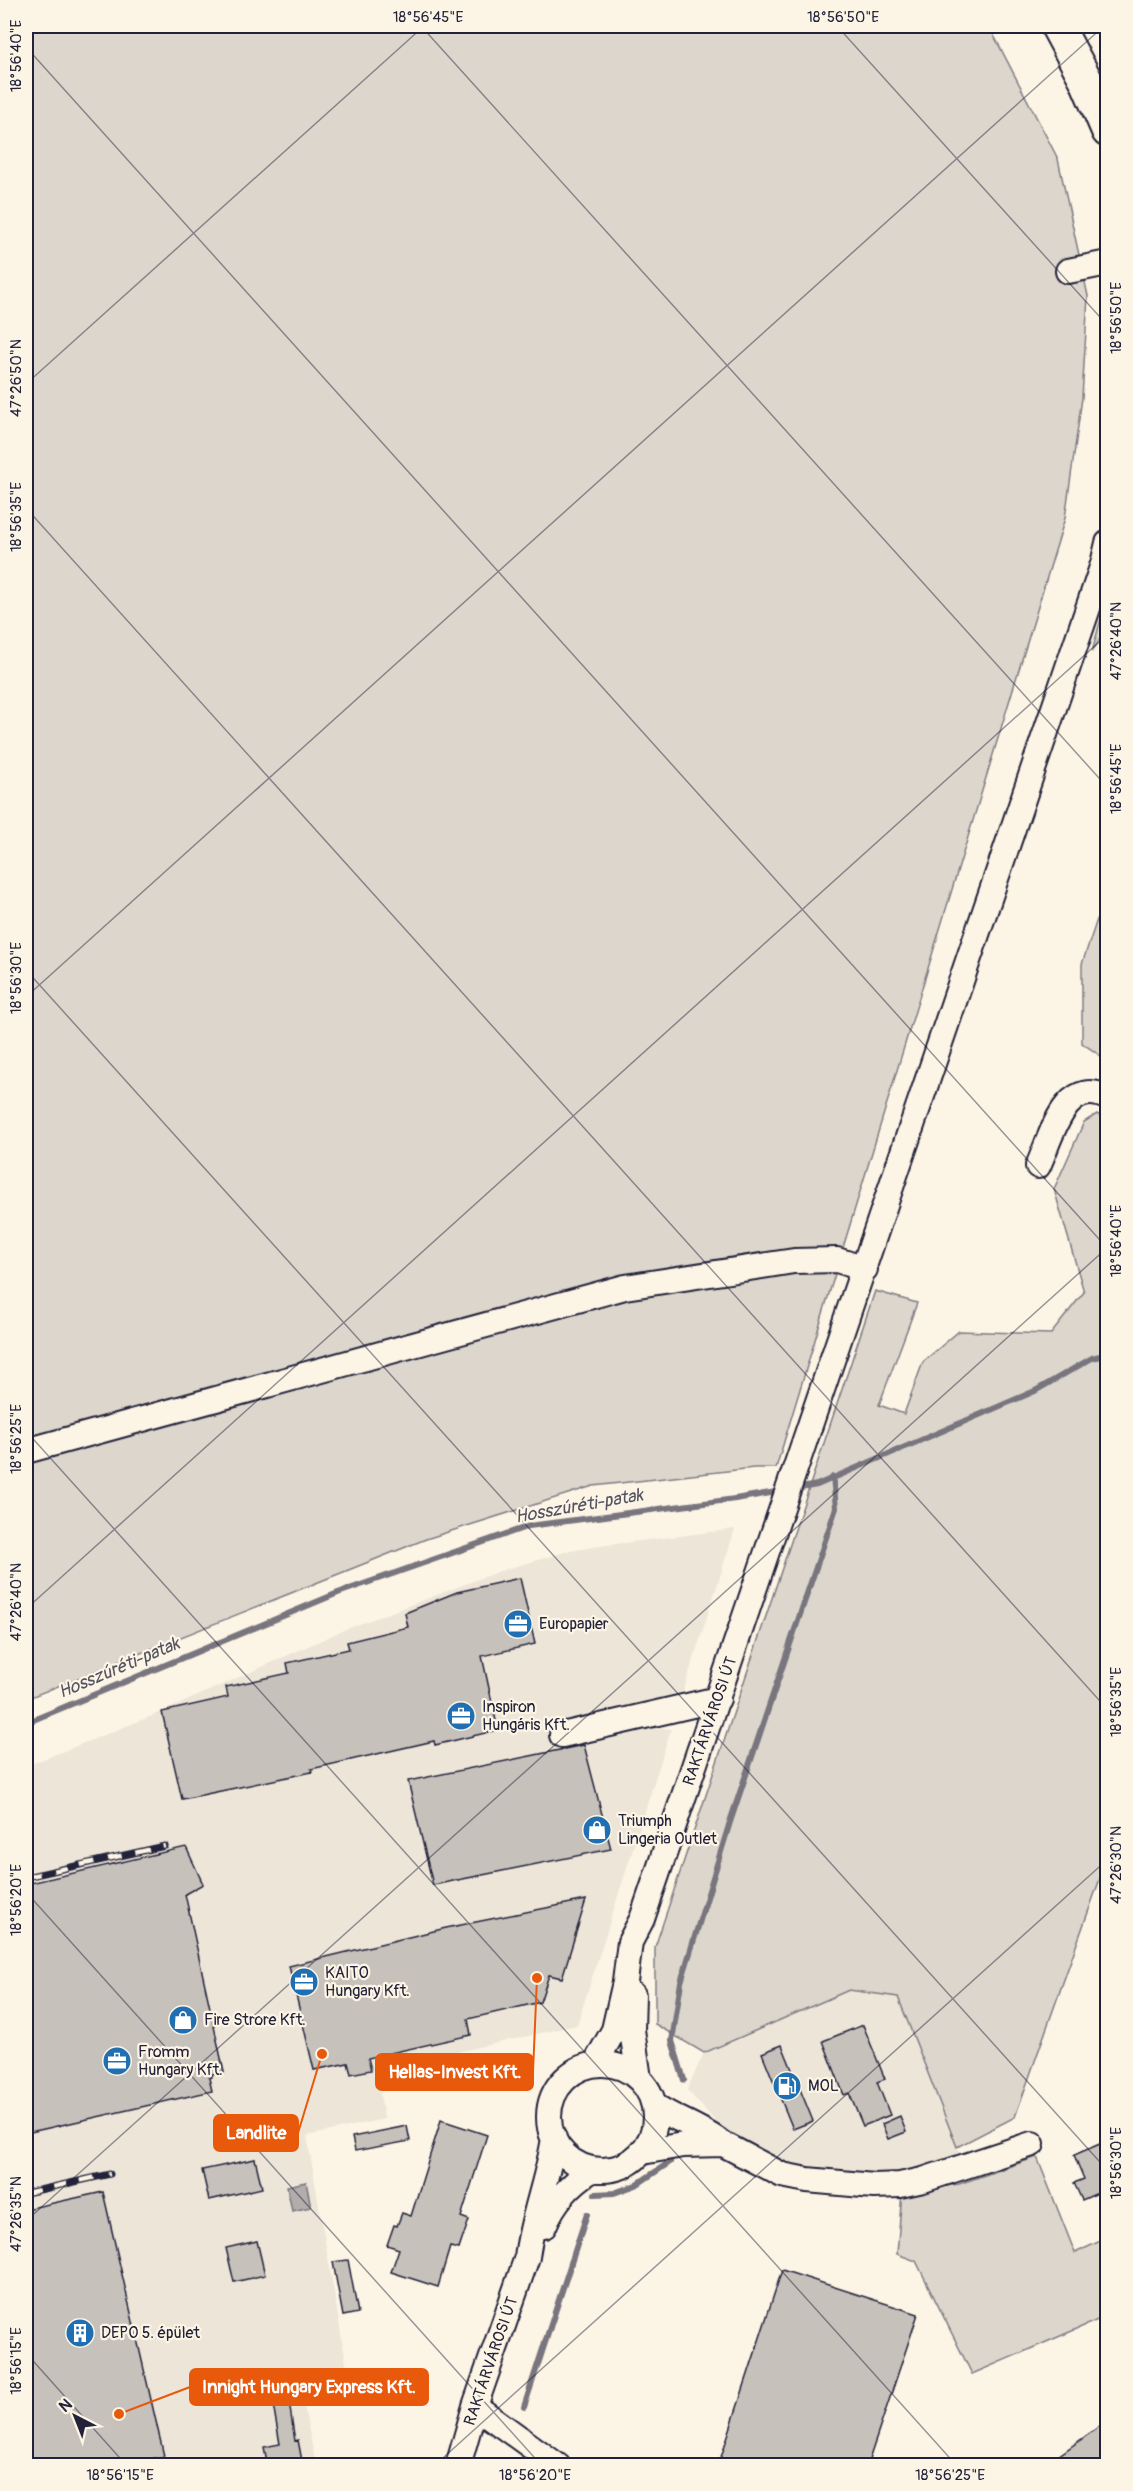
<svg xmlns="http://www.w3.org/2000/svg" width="1133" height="2491" font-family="Pangolin,sans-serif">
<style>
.built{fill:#ece5d8}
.green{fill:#dcd6cc;stroke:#7f7c84;stroke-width:1.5}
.water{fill:#b2adab;stroke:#78757e;stroke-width:1.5}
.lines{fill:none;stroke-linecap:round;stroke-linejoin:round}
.stream{stroke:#78757e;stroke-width:6}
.building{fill:#c6c1bb;stroke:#22223b;stroke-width:1.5}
.minor-casing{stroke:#22223b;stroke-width:28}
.major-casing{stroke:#22223b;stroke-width:36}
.minor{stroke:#fcf5e5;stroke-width:24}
.major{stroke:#fcf5e5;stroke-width:32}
.rail-casing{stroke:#22223b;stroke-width:7}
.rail{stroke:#fcf5e5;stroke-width:4.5;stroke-dasharray:14;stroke-linecap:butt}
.ticks{fill:none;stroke:#22223b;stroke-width:1.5;stroke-opacity:0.45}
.labels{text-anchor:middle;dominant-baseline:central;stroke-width:4.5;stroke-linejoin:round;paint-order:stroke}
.poi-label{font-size:16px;fill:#22223b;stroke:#fcf5e5;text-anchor:start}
.street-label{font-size:16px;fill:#22223b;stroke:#fcf5e5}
.water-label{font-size:18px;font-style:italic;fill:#545362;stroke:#fcf5e5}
.leader{fill:none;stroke:#e8590c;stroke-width:2}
.callout-dot{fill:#e8590c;stroke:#fcf5e5;stroke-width:2}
.callout{fill:#e8590c;stroke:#e8590c;stroke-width:2}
.callout-label{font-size:18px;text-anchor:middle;font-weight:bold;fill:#fff}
.neatline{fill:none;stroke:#22223b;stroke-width:2}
.ticks-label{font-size:15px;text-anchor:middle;fill:#22223b}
</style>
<rect width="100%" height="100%" fill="#fcf5e5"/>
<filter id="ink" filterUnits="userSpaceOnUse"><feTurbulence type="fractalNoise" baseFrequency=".0167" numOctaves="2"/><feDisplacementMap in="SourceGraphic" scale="12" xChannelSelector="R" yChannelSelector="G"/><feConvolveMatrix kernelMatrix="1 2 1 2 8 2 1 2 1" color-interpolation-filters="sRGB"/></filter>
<g filter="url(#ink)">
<path class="built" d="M 735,1529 L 683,1692 L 553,1726 L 557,1745 L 645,1726 L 671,1729 L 577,2025 L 376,2070 L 384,2119 L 307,2136 L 351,2392 L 303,2403 L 316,2465 L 26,2466 L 26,1766 L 162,1712 L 344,1630 L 500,1571 L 565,1552 L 600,1546 Z
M 850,1990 L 898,1997 L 962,2159 L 933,2169 L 861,2176 L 810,2170 L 772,2161 L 718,2124 L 687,2090 L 704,2053 Z"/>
<path class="green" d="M 26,26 L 989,26 L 1058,159 L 1088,296 L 1082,398 L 1065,518 L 776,1468 L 754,1468 L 593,1486 L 426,1539 L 26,1699 Z
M 1107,596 L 1107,628 L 1092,652 Z
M 1107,890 L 1107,1060 L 1082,1043 L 1082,964 Z
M 1097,1114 L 1108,1121 L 1107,1859 L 1015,2117 L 957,2147 L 898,1997 L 849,1990 L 704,2053 L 655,2024 L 655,1947 L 875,1291 L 917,1303 L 879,1405 L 904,1414 L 923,1362 L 959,1331 L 1051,1334 L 1084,1292 L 1054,1189 L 1084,1122 Z
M 1037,2157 L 1075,2253 L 1107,2238 L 1107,2316 L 972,2374 L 916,2261 L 897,2254 L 902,2192 L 959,2184 Z"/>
<path class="water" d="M 306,2182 L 311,2207 L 292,2211 L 287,2186 Z"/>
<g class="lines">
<path class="stream" d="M 795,1489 L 817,1485 L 1035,1391 L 1092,1358 L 1108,1354
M 26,1723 L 338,1593 L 529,1526 L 735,1499 L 782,1491
M 684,2080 L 672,2041 L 681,1982 L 730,1822 L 836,1508 L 833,1477
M 595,2194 L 614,2193 L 636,2185 L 670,2162
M 524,2407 L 587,2214
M 506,2466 L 507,2463"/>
</g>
<path class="building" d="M 520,1578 L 535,1644 L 482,1656 L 498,1730 L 435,1745 L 434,1741 L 311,1769 L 312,1772 L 182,1799 L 162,1712 L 228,1697 L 226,1687 L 289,1673 L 287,1663 L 349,1649 L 347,1642 L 408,1627 L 405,1613 L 457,1592 Z
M 584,1745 L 611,1849 L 433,1885 L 408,1781 Z
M 186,1847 L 203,1884 L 185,1894 L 224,2072 L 212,2074 L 212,2077 L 209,2078 L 212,2091 L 26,2133 L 26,1884 Z
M 586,1900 L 562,1978 L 549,1975 L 540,2002 L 468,2019 L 471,2035 L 368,2058 L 371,2070 L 351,2074 L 348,2063 L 314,2070 L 289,1966 L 446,1928 Z
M 863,2025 L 885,2079 L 877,2082 L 890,2115 L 863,2126 L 849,2093 L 844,2095 L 823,2041 Z
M 782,2045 L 813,2121 L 793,2129 L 762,2053 Z
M 900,2116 L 906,2132 L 888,2139 L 882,2124 Z
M 441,2120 L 487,2135 L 461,2217 L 469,2220 L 462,2240 L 459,2249 L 450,2247 L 438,2287 L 391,2272 L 399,2249 L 387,2245 L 394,2225 L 397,2226 L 402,2213 L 411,2216 Z
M 407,2126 L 410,2141 L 355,2151 L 352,2137 Z
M 1107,2141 L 1107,2189 L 1082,2200 L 1074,2183 L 1084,2179 L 1074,2155 Z
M 255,2159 L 262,2188 L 209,2200 L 202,2170 Z
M 103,2192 L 164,2456 L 121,2466 L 26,2466 L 26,2209 Z
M 257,2241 L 265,2275 L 234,2282 L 226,2248 Z
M 348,2260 L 358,2313 L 343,2316 L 333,2262 Z
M 782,2270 L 918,2314 L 867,2466 L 737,2466 L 720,2460 Z
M 289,2402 L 295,2441 L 298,2440 L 303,2466 L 268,2466 L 264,2447 L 280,2444 L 273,2404 Z
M 1107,2421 L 1107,2466 L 1044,2466 Z"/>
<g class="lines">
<g class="minor-casing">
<path id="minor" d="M 1068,271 L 1108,263
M 1038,1166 C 1051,1139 1064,1075 1108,1098
M 26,1451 L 625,1287 L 794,1261 L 837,1260 L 865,1269
M 562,1735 L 718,1699
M 633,1995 L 632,2030 L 639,2079
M 595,2064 L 614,2030 L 625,1982 L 630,1942 L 642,1919 L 1103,564 L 1108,543
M549 2117a53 53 0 1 1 106 0a53 53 0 1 1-106 0Z
M 655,2106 C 676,2120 701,2127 721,2143
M 727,2146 L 782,2175 L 807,2180 L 874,2186 L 900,2185 L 923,2180 L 1032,2144
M 642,2152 L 683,2145 L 723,2144
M 544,2226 C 554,2201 570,2184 593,2169
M 475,2406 L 558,2466
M 458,2466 L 475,2406 L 527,2257 C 532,2217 548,2179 554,2138"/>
</g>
<g class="major-casing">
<path id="major" d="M 1057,26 L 1086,80 L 1108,131"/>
</g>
<use href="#minor" class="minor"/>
<use href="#major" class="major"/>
<g class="rail-casing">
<path id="rail" d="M 26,1877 L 165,1846
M 26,2193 L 110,2174"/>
</g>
<use href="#rail" class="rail"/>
</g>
</g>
<path class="ticks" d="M 421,26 L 1108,788M 837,26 L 1108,326M 26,47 L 1108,1249M 26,384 L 424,26M 26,508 L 1108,1710M 26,970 L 1108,2171M 26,997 L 1104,26M 26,1431 L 957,2466M 26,1609 L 1108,634M 26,1892 L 542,2466M 26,2221 L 1108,1247M 26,2353 L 127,2466M 434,2466 L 1108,1859"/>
<defs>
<g id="office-disc" transform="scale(1.5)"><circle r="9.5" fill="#1f6fb2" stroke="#fcf5e5"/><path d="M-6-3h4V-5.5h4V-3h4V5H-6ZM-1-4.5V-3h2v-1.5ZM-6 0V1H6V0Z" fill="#fff"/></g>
<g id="shop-disc" transform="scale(1.5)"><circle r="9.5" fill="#1f6fb2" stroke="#fcf5e5"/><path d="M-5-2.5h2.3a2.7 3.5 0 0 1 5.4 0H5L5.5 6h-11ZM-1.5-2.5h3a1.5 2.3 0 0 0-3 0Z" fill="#fff"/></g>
<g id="fuel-disc" transform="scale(1.5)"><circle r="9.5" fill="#1f6fb2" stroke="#fcf5e5"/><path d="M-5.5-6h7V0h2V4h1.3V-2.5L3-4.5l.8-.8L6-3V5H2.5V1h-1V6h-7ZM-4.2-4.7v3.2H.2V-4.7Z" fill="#fff"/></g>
<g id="building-disc" transform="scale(1.5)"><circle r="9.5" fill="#1f6fb2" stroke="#fcf5e5"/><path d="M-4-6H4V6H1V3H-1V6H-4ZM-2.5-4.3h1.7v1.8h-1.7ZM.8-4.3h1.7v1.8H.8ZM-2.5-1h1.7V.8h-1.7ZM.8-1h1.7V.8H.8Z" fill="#fff"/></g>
</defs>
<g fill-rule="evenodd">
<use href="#office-disc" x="518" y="1624"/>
<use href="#office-disc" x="461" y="1716"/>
<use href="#shop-disc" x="597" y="1830"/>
<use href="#office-disc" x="304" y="1982"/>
<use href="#shop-disc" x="183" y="2020"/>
<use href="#office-disc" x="117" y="2061"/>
<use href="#fuel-disc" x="787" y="2086"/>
<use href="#building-disc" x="80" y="2333"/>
</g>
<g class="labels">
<g class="poi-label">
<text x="539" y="1624">Europapier</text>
<text x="482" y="1707">Inspiron<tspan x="482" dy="18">Hungáris Kft.</tspan></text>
<text x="618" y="1821">Triumph<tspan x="618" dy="18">Lingeria Outlet</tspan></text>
<text x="325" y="1973">KAITO<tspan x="325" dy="18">Hungary Kft.</tspan></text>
<text x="204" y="2020">Fire Strore Kft.</text>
<text x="138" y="2052">Fromm<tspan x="138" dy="18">Hungary Kft.</tspan></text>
<text x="808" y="2086">MOL</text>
<text x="101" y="2333">DEPO 5. épület</text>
</g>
<g class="street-label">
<text transform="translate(710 1721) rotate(-71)">RAKTÁRVÁROSI ÚT</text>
<text transform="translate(491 2361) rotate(-71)">RAKTÁRVÁROSI ÚT</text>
</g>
<g class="water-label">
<text transform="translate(579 1506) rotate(-10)">Hosszúréti-patak</text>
<text transform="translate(119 1668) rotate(-23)">Hosszúréti-patak</text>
</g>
</g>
<path class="leader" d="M537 1978L533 2072M322 2054L298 2133M119 2414L190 2387"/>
<g class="callout-dot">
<circle cx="537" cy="1978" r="6"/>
<circle cx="322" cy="2054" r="6"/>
<circle cx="119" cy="2414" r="6"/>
</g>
<g class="callout">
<rect x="376" y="2054" width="157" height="36" rx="6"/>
<rect x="214" y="2115" width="84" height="36" rx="6"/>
<rect x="190" y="2369" width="238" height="36" rx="6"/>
</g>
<g class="callout-label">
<text x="455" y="2078">Hellas-Invest Kft.</text>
<text x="256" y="2139">Landlite</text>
<text x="309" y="2393">Innight Hungary Express Kft.</text>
</g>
<rect width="1133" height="2491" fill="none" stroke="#fcf5e5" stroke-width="66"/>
<g transform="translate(75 2416) rotate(318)" stroke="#fcf5e5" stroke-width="4.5" paint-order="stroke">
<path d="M0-4.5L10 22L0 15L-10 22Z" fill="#22223b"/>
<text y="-9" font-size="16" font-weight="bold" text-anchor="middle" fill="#22223b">N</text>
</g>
<rect x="33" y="33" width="1067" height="2425" class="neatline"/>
<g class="ticks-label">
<text x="428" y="22">18°56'45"E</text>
<text x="843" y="22">18°56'50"E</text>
<text transform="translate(16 56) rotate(-90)" y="5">18°56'40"E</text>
<text transform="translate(1116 318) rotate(-90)" y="5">18°56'50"E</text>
<text transform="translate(16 378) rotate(-90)" y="5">47°26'50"N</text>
<text transform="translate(16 517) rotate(-90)" y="5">18°56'35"E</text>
<text transform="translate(1116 641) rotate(-90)" y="5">47°26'40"N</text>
<text transform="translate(1116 779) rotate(-90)" y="5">18°56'45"E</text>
<text transform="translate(16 978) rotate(-90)" y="5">18°56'30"E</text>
<text transform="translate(1116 1241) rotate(-90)" y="5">18°56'40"E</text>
<text transform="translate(16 1439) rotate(-90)" y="5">18°56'25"E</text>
<text transform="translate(16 1602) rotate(-90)" y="5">47°26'40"N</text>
<text transform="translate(1116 1702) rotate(-90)" y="5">18°56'35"E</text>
<text transform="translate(1116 1865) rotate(-90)" y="5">47°26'30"N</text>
<text transform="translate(16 1900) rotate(-90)" y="5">18°56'20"E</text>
<text transform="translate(1116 2163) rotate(-90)" y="5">18°56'30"E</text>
<text transform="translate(16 2214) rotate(-90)" y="5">47°26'35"N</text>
<text transform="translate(16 2361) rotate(-90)" y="5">18°56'15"E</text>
<text x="120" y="2480">18°56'15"E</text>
<text x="535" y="2480">18°56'20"E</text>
<text x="950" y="2480">18°56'25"E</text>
</g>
</svg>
